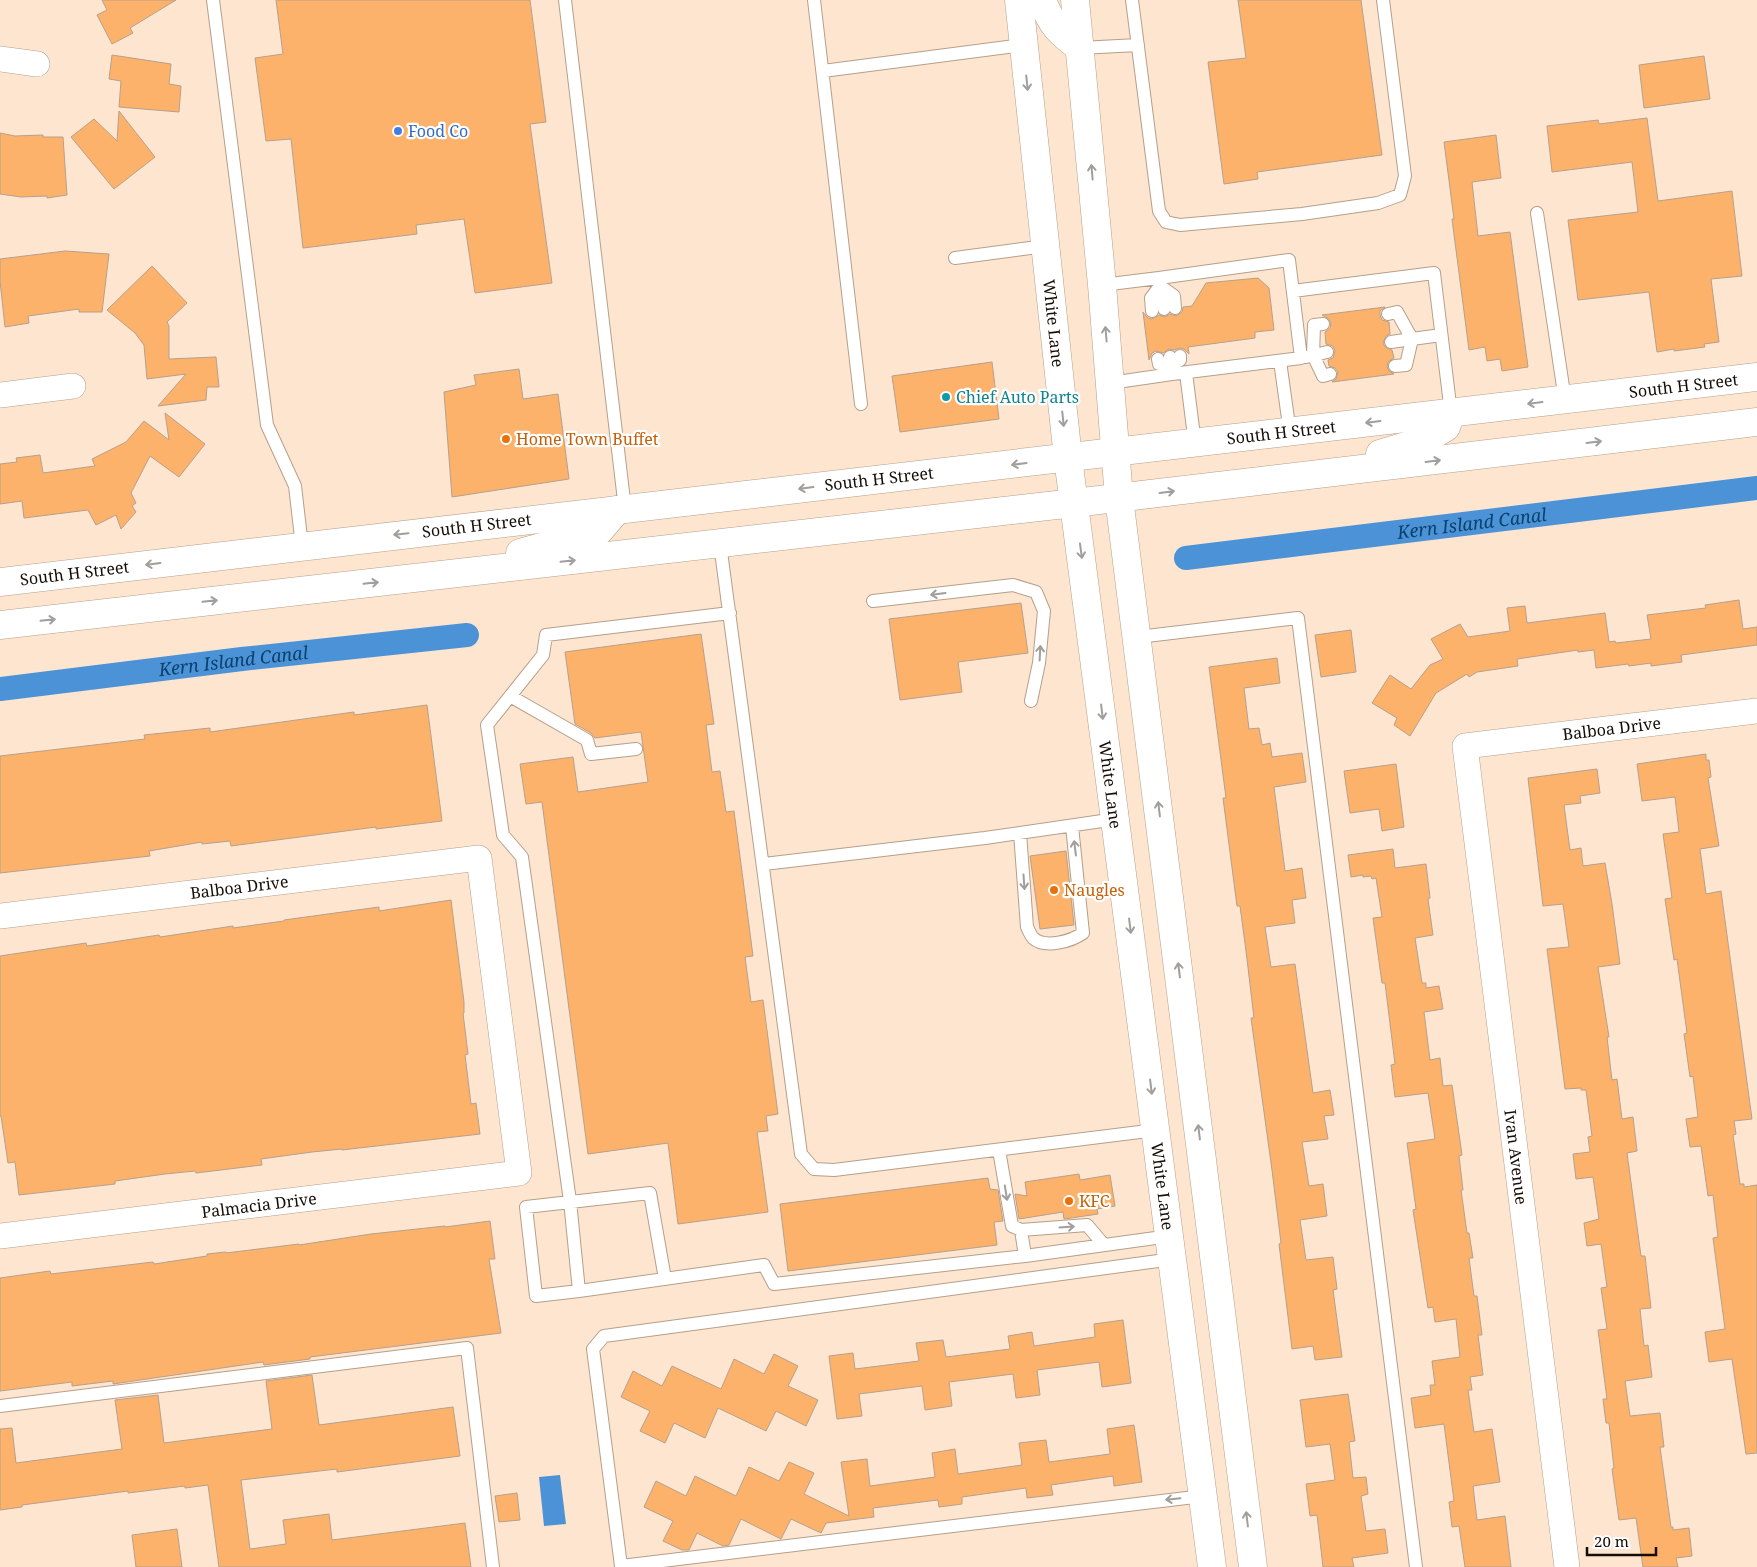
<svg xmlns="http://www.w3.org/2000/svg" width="1757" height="1567" font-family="'Noto Serif',serif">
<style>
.water{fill:#4b93d6}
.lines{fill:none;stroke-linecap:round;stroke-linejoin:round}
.canal{stroke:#4b93d6;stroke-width:24}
.building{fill:#fcb26a;stroke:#b7a08c}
.lane-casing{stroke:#b69f8a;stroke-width:14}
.street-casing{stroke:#b69f8a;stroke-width:26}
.secondary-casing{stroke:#b69f8a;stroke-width:29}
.lane{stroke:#fff;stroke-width:12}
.street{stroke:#fff;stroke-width:25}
.secondary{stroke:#fff;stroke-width:28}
.oneway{stroke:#a19e9b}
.shop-dot{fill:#3f7fe0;stroke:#fff;stroke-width:2}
.culture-dot{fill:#0f9aa8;stroke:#fff;stroke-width:2}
.food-dot{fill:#e8710a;stroke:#fff;stroke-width:2}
.labels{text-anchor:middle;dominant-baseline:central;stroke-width:4.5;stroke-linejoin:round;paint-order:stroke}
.shop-label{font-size:16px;fill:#366cbe;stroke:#fff;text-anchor:start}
.street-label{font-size:16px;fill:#150d06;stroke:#fff}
.culture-label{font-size:16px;fill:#0d838f;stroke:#fff;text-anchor:start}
.food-label{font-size:16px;fill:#c56008;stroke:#fff;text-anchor:start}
.water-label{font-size:18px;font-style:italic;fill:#0a416d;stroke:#fff}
</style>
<rect width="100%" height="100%" fill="#fde5cf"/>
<path class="water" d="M 560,1475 L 566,1524 L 544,1526 L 539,1477 Z"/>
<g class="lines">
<g class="canal">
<path id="s1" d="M 1186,558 L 1757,488"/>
<path id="s2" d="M 0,689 L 242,659 L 467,635"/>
</g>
</g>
<path class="building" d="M 102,0 L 176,0 L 130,28 L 133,33 L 112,44 L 97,15 L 107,10 Z
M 276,0 L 530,0 L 546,122 L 530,124 L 552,283 L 475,293 L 464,219 L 416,225 L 417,234 L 303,248 L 291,139 L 266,141 L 255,58 L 283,54 Z
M 1238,0 L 1361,0 L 1382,155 L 1257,172 L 1258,179 L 1224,184 L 1208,62 L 1246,58 Z
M 112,55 L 171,64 L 169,84 L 181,86 L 179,112 L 119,107 L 121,81 L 109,79 Z
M 1704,56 L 1710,99 L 1644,108 L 1639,65 Z
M 119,111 L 155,157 L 114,189 L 71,137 L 94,119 L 117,141 Z
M 1647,118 L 1658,201 L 1732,191 L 1742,276 L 1711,279 L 1719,342 L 1704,344 L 1705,347 L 1674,351 L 1674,349 L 1657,352 L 1649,292 L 1578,300 L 1568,220 L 1638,212 L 1632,162 L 1552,172 L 1547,126 L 1598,120 L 1599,124 Z
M 0,133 L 15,136 L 43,135 L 43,137 L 63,137 L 67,195 L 47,198 L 47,196 L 21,197 L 0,194 Z
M 1496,135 L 1501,178 L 1472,182 L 1478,236 L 1510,232 L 1528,367 L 1502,371 L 1500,359 L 1487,361 L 1485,347 L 1469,350 L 1452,219 L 1454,219 L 1444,142 Z
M 65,251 L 109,254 L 102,312 L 79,312 L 79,309 L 28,316 L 29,323 L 5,327 L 0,281 L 0,259 Z
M 152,266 L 187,303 L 167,322 L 169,326 L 169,359 L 216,357 L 219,387 L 207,387 L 206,400 L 158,406 L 186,374 L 147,379 L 144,345 L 135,333 L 107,310 Z
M 1258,278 L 1269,288 L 1274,330 L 1255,332 L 1255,338 L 1188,347 L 1189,354 L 1184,349 L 1180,348 L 1174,350 L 1169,349 L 1163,353 L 1156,351 L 1152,353 L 1149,360 L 1143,312 L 1148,318 L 1152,319 L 1159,315 L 1165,317 L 1170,314 L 1176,316 L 1182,312 L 1183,307 L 1192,306 L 1206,283 Z
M 1385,307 L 1380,311 L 1380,315 L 1382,320 L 1389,322 L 1390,334 L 1386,336 L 1383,343 L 1385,347 L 1392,350 L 1394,358 L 1388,362 L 1387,366 L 1389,371 L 1394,374 L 1332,382 L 1336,379 L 1338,372 L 1335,368 L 1329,366 L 1328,360 L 1333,358 L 1335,351 L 1333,346 L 1326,344 L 1325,332 L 1330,328 L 1331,323 L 1329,319 L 1322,315 Z
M 992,362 L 999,419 L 900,432 L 892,376 Z
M 519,369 L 523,399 L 558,394 L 569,479 L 452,497 L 444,392 L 476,385 L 474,375 Z
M 165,413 L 205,444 L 179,477 L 150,456 L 131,493 L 136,503 L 132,506 L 136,512 L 121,529 L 116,515 L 96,525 L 88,510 L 24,518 L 22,501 L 0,504 L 0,464 L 17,462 L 16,458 L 40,455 L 43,473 L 95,466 L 92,459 L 126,442 L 144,421 L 169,440 Z
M 1739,600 L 1743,629 L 1757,627 L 1757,645 L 1681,655 L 1682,662 L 1651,666 L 1651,663 L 1629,666 L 1628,664 L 1596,668 L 1594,650 L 1578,652 L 1578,650 L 1517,659 L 1518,666 L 1477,672 L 1469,677 L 1467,674 L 1436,693 L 1410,736 L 1394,725 L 1397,718 L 1372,703 L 1390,675 L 1411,689 L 1430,665 L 1443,659 L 1431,639 L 1460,624 L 1468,637 L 1510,631 L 1507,608 L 1525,606 L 1527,623 L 1605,613 L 1609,642 L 1615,641 L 1616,643 L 1651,639 L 1647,615 L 1706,608 L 1705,605 Z
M 1021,603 L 1028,653 L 958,662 L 962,692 L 900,700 L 889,619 Z
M 1351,630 L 1356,672 L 1321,677 L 1315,635 Z
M 701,634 L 714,724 L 706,725 L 712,772 L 720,771 L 726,812 L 734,811 L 753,956 L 745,957 L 751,1002 L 763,1000 L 778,1114 L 766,1116 L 768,1131 L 757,1132 L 768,1212 L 678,1224 L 668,1143 L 588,1154 L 542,802 L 526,804 L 520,764 L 573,757 L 578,792 L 648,782 L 641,732 L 595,738 L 591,733 L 575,724 L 565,652 Z
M 1277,658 L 1280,683 L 1244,688 L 1249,729 L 1259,728 L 1262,745 L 1270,743 L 1272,757 L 1302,753 L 1306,782 L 1274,787 L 1285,871 L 1302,868 L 1306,898 L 1292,900 L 1295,923 L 1265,927 L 1271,967 L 1295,964 L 1313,1093 L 1330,1090 L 1334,1115 L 1324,1116 L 1328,1139 L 1302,1142 L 1309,1186 L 1323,1184 L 1327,1216 L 1300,1220 L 1306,1260 L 1333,1257 L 1337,1289 L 1333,1290 L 1342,1357 L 1315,1360 L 1313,1346 L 1292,1349 L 1279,1244 L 1281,1243 L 1272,1170 L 1251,1018 L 1254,1018 L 1246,951 L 1240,906 L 1237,906 L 1223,798 L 1226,798 L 1209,667 Z
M 427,705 L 442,821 L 376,829 L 376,827 L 231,846 L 230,841 L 202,844 L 202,842 L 149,851 L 150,856 L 0,873 L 0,756 L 145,739 L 144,735 L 210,728 L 210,732 L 354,712 L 354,715 Z
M 1706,754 L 1706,760 L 1709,760 L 1711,777 L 1708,778 L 1719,846 L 1700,849 L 1706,894 L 1721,891 L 1752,1119 L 1734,1121 L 1736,1134 L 1733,1135 L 1740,1184 L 1744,1184 L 1744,1187 L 1757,1185 L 1757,1453 L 1746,1454 L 1732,1359 L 1709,1362 L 1705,1332 L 1725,1329 L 1713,1238 L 1718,1237 L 1713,1195 L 1708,1196 L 1701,1146 L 1690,1147 L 1686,1119 L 1698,1117 L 1693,1076 L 1690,1077 L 1684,1034 L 1687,1033 L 1677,959 L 1674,960 L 1665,899 L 1672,898 L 1663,834 L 1679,832 L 1675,797 L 1642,801 L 1637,764 Z
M 1396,764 L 1404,827 L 1382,831 L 1379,809 L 1350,813 L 1344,771 Z
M 1597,769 L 1600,793 L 1580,796 L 1581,803 L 1564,805 L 1570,850 L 1581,848 L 1583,866 L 1605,863 L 1612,904 L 1620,964 L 1598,967 L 1609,1037 L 1607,1037 L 1612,1080 L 1617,1079 L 1622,1119 L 1633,1117 L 1637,1151 L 1627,1153 L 1641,1256 L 1645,1256 L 1651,1308 L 1640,1309 L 1644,1346 L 1648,1345 L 1652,1377 L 1625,1381 L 1630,1416 L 1660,1413 L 1664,1447 L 1660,1447 L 1671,1527 L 1673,1527 L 1673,1530 L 1689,1528 L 1692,1556 L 1676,1558 L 1678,1567 L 1643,1567 L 1636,1518 L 1619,1520 L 1612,1469 L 1614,1468 L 1609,1423 L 1606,1423 L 1603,1399 L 1607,1399 L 1598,1330 L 1607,1329 L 1601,1288 L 1607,1287 L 1601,1244 L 1587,1246 L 1584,1223 L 1599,1219 L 1593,1177 L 1576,1179 L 1573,1154 L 1590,1152 L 1588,1137 L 1592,1136 L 1586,1090 L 1581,1090 L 1581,1088 L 1565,1089 L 1547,949 L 1569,947 L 1563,904 L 1543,906 L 1528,778 Z
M 1393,849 L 1395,868 L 1426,864 L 1430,898 L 1428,899 L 1433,935 L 1415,938 L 1422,983 L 1426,983 L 1426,988 L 1439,986 L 1443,1009 L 1424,1012 L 1430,1060 L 1440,1058 L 1443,1086 L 1452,1085 L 1462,1155 L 1459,1156 L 1463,1190 L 1461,1190 L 1467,1233 L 1469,1233 L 1473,1258 L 1469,1258 L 1474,1296 L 1477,1296 L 1482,1335 L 1478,1335 L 1483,1375 L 1470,1377 L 1472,1390 L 1468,1390 L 1474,1432 L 1492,1429 L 1500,1482 L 1473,1486 L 1477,1520 L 1505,1516 L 1511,1567 L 1465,1567 L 1459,1526 L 1452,1527 L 1449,1502 L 1454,1501 L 1444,1424 L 1415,1428 L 1411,1398 L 1431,1395 L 1430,1385 L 1435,1385 L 1432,1361 L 1460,1357 L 1456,1319 L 1435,1322 L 1433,1307 L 1428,1308 L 1413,1210 L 1416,1209 L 1407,1143 L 1435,1139 L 1428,1093 L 1395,1097 L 1391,1065 L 1395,1064 L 1385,983 L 1382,983 L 1373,918 L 1382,917 L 1376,878 L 1372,879 L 1371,876 L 1363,877 L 1363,875 L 1351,877 L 1348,855 Z
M 1066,851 L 1074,925 L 1040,929 L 1030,856 Z
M 451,900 L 464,1002 L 464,1013 L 463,1013 L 468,1054 L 465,1055 L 471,1104 L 476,1103 L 480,1134 L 342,1150 L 342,1149 L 312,1152 L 261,1159 L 262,1165 L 196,1173 L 195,1171 L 165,1174 L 115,1181 L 115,1184 L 19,1195 L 15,1162 L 8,1163 L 1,1116 L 0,1116 L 0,956 L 86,943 L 87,946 L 159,935 L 160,937 L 233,926 L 233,928 L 284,921 L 284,920 L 379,907 L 379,911 Z
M 1079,1174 L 1080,1180 L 1110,1175 L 1115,1206 L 1097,1209 L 1098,1214 L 1071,1218 L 1064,1219 L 1063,1212 L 1019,1219 L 1015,1194 L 1027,1196 L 1025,1182 Z
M 988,1178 L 990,1189 L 998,1190 L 1003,1221 L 994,1222 L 997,1245 L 788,1271 L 780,1204 Z
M 490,1221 L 495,1259 L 489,1259 L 501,1333 L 310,1357 L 310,1359 L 264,1365 L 263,1362 L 113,1384 L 113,1381 L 72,1386 L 72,1382 L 0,1391 L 0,1278 L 50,1271 L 51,1274 L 153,1262 L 154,1264 L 207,1256 L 207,1254 L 226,1252 L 226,1253 L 299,1244 L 299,1245 L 371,1234 L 445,1226 L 445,1227 Z
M 1123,1320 L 1131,1383 L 1102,1387 L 1099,1362 L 1037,1370 L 1040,1395 L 1016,1398 L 1013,1374 L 949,1382 L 952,1406 L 925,1410 L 922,1386 L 859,1394 L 862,1416 L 837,1419 L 829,1356 L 853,1353 L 855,1369 L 919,1361 L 916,1343 L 943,1340 L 946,1357 L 1010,1349 L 1008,1336 L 1032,1332 L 1034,1346 L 1095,1337 L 1094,1324 Z
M 774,1354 L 798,1366 L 788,1386 L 818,1400 L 806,1426 L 776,1411 L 766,1431 L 718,1408 L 705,1438 L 674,1423 L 665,1443 L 640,1431 L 650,1411 L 621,1397 L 633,1371 L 662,1386 L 672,1366 L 721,1389 L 734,1359 L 764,1374 Z
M 312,1375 L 319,1425 L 453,1407 L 460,1456 L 337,1472 L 337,1469 L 241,1480 L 250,1549 L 286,1544 L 283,1520 L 329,1514 L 332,1540 L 465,1523 L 471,1567 L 219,1567 L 208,1485 L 185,1488 L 185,1486 L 128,1493 L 128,1491 L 22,1505 L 22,1507 L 0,1510 L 0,1429 L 12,1428 L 16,1463 L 122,1449 L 115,1400 L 158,1395 L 164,1443 L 272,1429 L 266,1381 Z
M 1348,1394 L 1355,1441 L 1349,1442 L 1353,1478 L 1366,1477 L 1368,1494 L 1361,1496 L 1366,1531 L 1385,1529 L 1388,1553 L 1352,1558 L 1354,1567 L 1323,1567 L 1317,1515 L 1310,1516 L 1306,1484 L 1335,1480 L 1330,1444 L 1306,1447 L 1300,1400 Z
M 1134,1425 L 1142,1482 L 1114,1486 L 1113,1476 L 1051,1485 L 1053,1495 L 1027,1498 L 1026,1488 L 962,1497 L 962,1504 L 939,1507 L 938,1500 L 873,1508 L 874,1517 L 826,1523 L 821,1533 L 791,1519 L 781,1539 L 741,1519 L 729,1545 L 723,1546 L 697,1533 L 689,1550 L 682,1550 L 663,1541 L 673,1521 L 644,1507 L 656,1481 L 686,1496 L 695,1476 L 736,1496 L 749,1467 L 779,1481 L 789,1462 L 814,1473 L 804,1494 L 849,1516 L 841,1462 L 867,1459 L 870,1486 L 935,1477 L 932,1453 L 955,1449 L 958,1474 L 1022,1465 L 1019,1443 L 1046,1440 L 1049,1462 L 1110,1454 L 1107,1429 Z
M 517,1493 L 520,1520 L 499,1522 L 495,1496 Z
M 177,1529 L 182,1567 L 136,1567 L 132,1535 Z"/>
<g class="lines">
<g class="lane-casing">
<path id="lane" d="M 213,0 L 267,425 L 295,486 L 302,546
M 565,0 L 625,509
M 814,0 L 861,404
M 1132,0 L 1159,211 L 1166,222 L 1180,225 L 1302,214 L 1378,203 L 1400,195 L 1405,176 L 1383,0
M 1080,48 L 1138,45
M 823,71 L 1023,45
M 1537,213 L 1565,400
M 955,258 L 1045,246
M 1159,278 L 1289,260 L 1301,358 L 1172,374
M 1102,285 L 1159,278 L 1164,309
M 1293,291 L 1434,273 L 1451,413
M 1152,311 L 1151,298 L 1160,286 L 1174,296 L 1175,308
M 1388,314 L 1397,312 L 1412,339 L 1441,335
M 1323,324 L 1314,325 L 1313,355 L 1323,376 L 1330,374
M 1391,342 L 1412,339 L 1406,365 L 1395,366
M 1306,357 L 1327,352
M 1158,359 L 1159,364 L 1171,365 L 1170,357
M 1280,361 L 1290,433
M 1186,373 L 1195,444
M 1110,383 L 1172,374 L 1171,365 L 1180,360 L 1180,356
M 720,544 L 801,1154 L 814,1169 L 834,1170 L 1156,1130
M 873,601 L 1013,585 L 1036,592 L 1044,611 L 1039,663 L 1031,701
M 730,613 L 546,635 L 543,655 L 487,725 L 503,835 L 522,857 L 570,1201 L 579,1291 L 764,1265 L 774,1284 L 1025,1256 L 1170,1236
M 1138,637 L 1298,618 L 1416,1567
M 510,696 L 587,740 L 591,754 L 636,749
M 1020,833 L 1027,927 C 1029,931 1031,936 1033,938 C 1045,949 1072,941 1083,933 L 1072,826
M 764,864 L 985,838 L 1116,819
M 999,1150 L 1012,1226 L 1021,1230 L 1087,1225 L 1104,1245
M 1021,1230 L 1025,1256
M 1173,1259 L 604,1336 L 593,1349 L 621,1566 L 1203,1496
M 579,1291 L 536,1296 L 526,1207 L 650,1193 L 665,1279
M 0,1406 L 467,1348 L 493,1567"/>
</g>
<g class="street-casing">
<g id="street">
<path d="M 0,59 L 37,64"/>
<path d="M 0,395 L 73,386"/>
<path id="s3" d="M 0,916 L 479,858 L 519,1173 L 0,1236"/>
<path id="s4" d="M 1567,1567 L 1465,746 L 1757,711"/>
</g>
</g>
<g class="secondary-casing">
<g id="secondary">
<path id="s5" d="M 1019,0 L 1068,458 L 1212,1567"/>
<path d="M 1042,0 C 1052,26 1059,32 1080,48"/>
<path d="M 1075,0 L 1102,285 L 1119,498 L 1253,1567"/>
<path d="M 1380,454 L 1423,441 L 1446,427 L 1451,413"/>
<path d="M 520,553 L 599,531 L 617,510"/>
<path id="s6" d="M 0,582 C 585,511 1171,446 1757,377"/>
<path d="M 0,625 L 1074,503 L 1757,422"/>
</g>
</g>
<use href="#lane" class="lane"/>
<use href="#street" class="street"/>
<use href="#secondary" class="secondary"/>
</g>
<defs><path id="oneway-shaft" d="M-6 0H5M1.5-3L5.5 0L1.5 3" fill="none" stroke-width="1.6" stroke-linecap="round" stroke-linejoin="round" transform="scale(1.25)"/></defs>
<g class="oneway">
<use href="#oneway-shaft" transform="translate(1027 83) rotate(84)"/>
<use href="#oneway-shaft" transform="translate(1092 172) rotate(-95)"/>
<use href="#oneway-shaft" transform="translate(1106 334) rotate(-95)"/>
<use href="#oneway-shaft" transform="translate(1535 403) rotate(173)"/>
<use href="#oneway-shaft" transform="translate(1063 419) rotate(84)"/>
<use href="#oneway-shaft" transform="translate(1373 422) rotate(173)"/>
<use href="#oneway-shaft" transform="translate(1594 442) rotate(-7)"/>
<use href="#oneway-shaft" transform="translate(1433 461) rotate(-7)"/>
<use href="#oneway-shaft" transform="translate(1019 464) rotate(173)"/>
<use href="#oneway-shaft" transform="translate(806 488) rotate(173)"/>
<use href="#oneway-shaft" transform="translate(1167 492) rotate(-7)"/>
<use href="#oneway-shaft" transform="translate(401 534) rotate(174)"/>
<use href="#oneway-shaft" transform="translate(1081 551) rotate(82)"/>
<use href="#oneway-shaft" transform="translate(568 561) rotate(-6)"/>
<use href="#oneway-shaft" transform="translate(153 564) rotate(173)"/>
<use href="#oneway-shaft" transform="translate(371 583) rotate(-6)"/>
<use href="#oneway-shaft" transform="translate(938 594) rotate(173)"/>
<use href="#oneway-shaft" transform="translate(210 601) rotate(-6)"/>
<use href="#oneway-shaft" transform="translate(48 620) rotate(-6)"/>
<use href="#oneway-shaft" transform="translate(1040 653) rotate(-87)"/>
<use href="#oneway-shaft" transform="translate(1102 712) rotate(83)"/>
<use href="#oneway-shaft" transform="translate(1159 809) rotate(-97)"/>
<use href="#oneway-shaft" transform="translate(1075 848) rotate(-97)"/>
<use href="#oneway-shaft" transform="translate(1024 882) rotate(86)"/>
<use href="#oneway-shaft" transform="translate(1130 926) rotate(83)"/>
<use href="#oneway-shaft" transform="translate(1179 970) rotate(-97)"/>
<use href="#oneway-shaft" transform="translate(1151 1087) rotate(83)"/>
<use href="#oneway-shaft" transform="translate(1199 1132) rotate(-97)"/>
<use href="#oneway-shaft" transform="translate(1006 1193) rotate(81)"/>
<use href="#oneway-shaft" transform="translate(1067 1227) rotate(-4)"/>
<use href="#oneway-shaft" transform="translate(1173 1499) rotate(174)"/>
<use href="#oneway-shaft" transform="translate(1247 1519) rotate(-97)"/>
</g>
<circle class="shop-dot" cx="398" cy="131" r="5"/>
<circle class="culture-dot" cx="946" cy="397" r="5"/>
<g class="food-dot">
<circle cx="506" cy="439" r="5"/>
<circle cx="1054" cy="890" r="5"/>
<circle cx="1069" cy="1201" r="5"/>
</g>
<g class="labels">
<g class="shop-label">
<text x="408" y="131">Food Co</text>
</g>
<g class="street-label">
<text stroke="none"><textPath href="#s5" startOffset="325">White Lane</textPath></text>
<text stroke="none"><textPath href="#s6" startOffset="1695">South H Street</textPath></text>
<text stroke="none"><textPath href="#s6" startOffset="1290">South H Street</textPath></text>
<text stroke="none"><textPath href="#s6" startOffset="885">South H Street</textPath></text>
<text stroke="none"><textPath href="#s6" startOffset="480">South H Street</textPath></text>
<text stroke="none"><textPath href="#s6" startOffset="75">South H Street</textPath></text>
<text stroke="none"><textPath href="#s4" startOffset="975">Balboa Drive</textPath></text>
<text stroke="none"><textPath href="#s5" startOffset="790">White Lane</textPath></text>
<text stroke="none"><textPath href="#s3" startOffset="241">Balboa Drive</textPath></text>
<text transform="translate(1516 1157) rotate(83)">Ivan Avenue</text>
<text stroke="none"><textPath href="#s5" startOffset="1195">White Lane</textPath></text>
<text transform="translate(259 1205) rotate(-7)">Palmacia Drive</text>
</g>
<g class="culture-label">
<text x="956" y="397">Chief Auto Parts</text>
</g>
<g class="food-label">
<text x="516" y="439">Home Town Buffet</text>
<text x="1064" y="890">Naugles</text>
<text x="1079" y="1201">KFC</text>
</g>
<g class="water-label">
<text stroke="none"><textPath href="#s1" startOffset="288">Kern Island Canal</textPath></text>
<text stroke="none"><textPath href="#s2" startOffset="235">Kern Island Canal</textPath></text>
</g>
</g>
<path d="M1587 1547v8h69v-8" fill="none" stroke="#150d06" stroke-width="2.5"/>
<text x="1594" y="1547" font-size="15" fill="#150d06" stroke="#ffffff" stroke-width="4" paint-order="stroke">20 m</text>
</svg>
